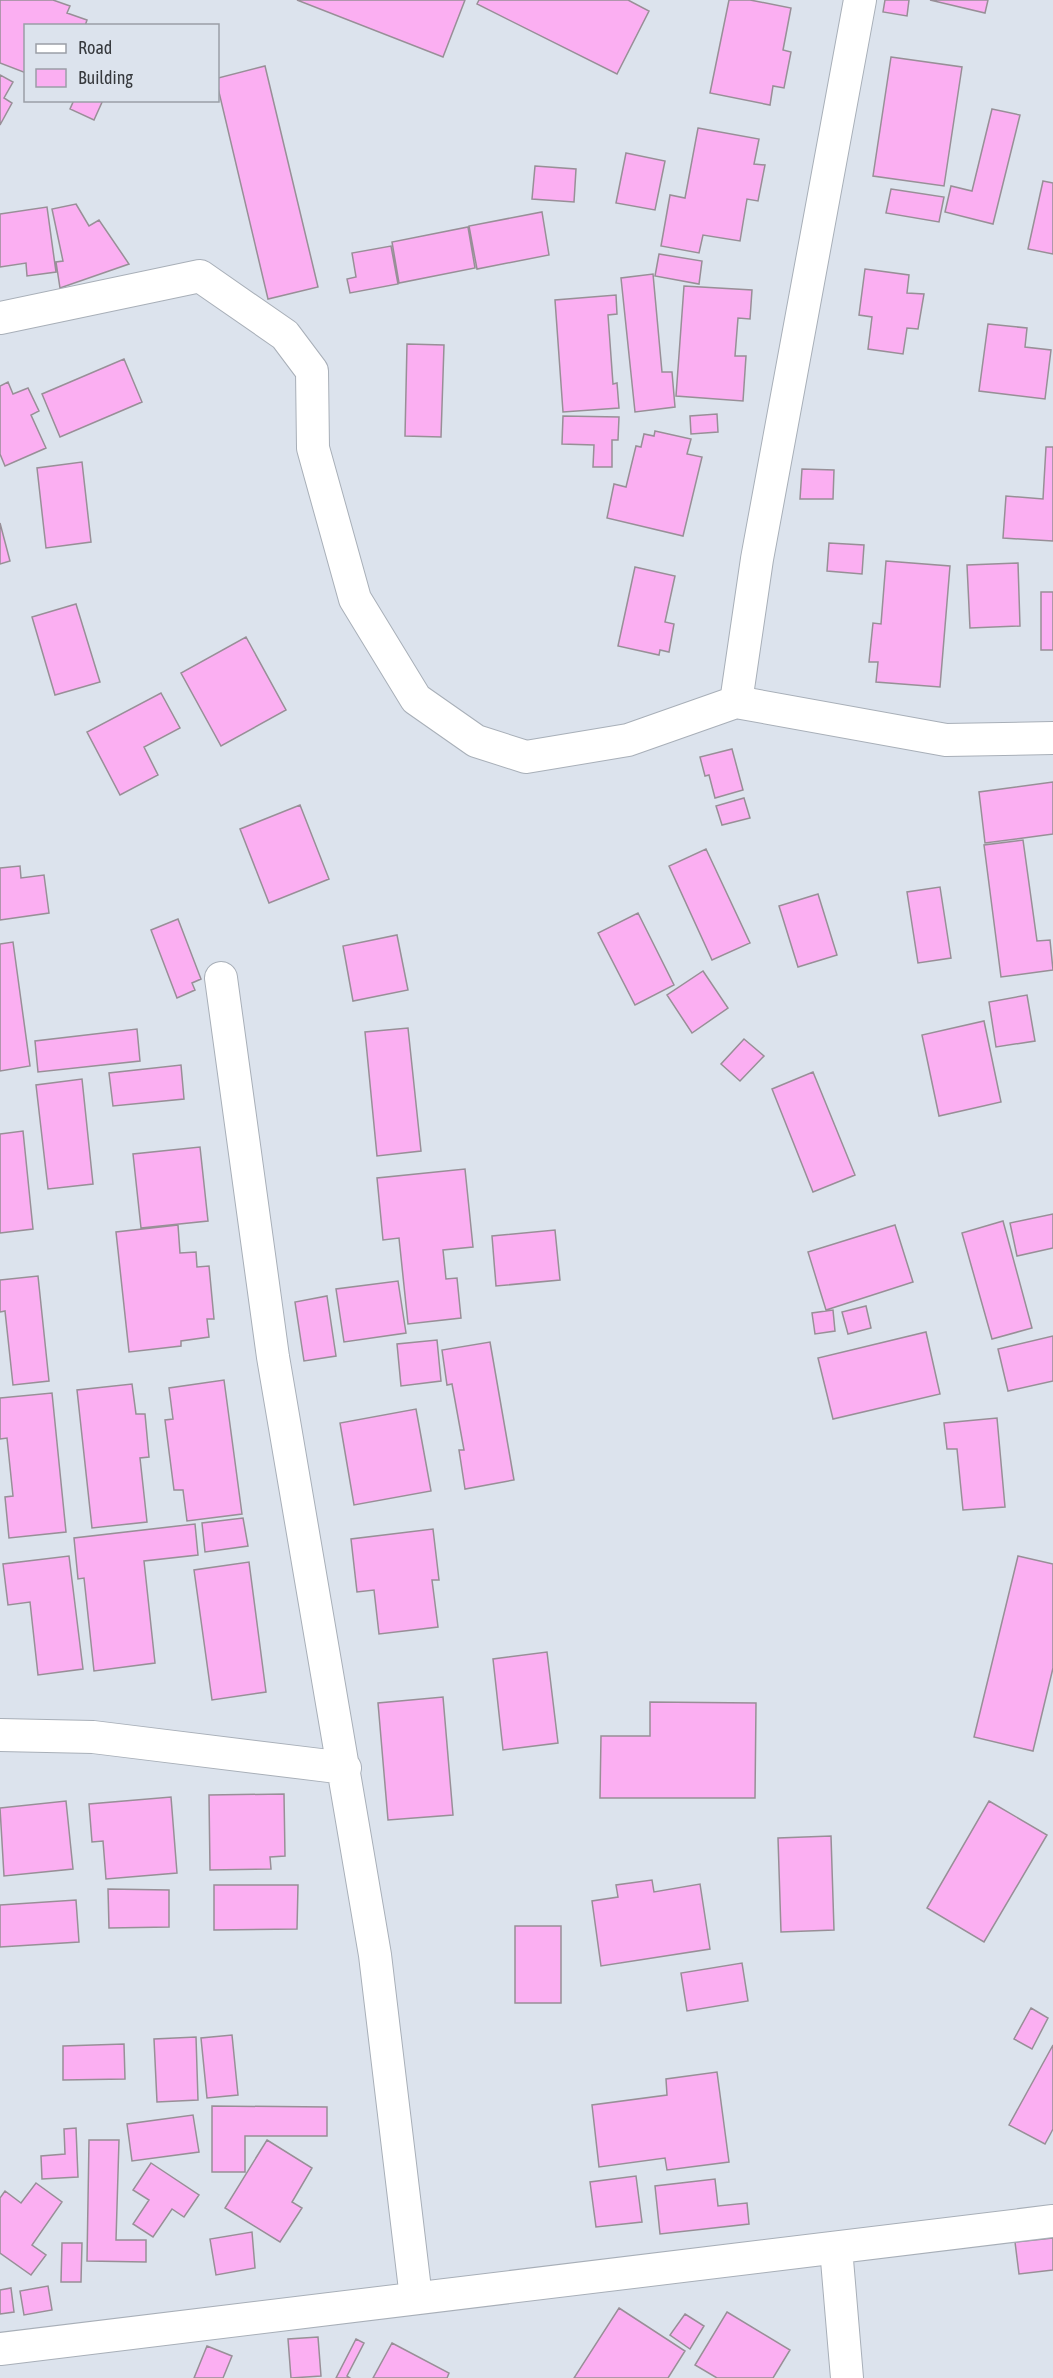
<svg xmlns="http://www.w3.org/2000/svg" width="1053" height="2378" font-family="'Asap Condensed',sans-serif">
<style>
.building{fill:#fbaff2;stroke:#988f97;stroke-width:1.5}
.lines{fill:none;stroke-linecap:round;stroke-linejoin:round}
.minor-casing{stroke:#a8afb8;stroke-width:34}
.minor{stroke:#fff;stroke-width:32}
</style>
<rect width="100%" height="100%" fill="#dce3ed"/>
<path class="building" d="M 0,0 L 53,0 L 70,6 L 67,13 L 87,20 L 85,26 L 26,26 L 26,73 L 0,63 Z
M 297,0 L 465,0 L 443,57 Z
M 479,0 L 628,0 L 649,11 L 617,74 L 477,4 Z
M 729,0 L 750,0 L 791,8 L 783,50 L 791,52 L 784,88 L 773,86 L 770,105 L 710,93 Z
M 885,0 L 909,0 L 907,16 L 883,12 Z
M 930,0 L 988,0 L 985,13 Z
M 891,57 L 962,67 L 944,186 L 873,176 Z
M 265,66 L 318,287 L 268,299 L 218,88 L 218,78 Z
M 0,75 L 13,82 L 4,98 L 12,103 L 0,125 Z
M 74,100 L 103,100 L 94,120 L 70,109 Z
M 992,109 L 1020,115 L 993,224 L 945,212 L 951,186 L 972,191 Z
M 698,128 L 759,139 L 754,164 L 765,165 L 758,201 L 747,199 L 740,241 L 703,235 L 699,253 L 661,246 L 670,195 L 685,198 Z
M 626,153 L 665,161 L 655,210 L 616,203 Z
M 535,166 L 576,169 L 574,202 L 532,199 Z
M 1043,181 L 1053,183 L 1053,254 L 1028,249 Z
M 891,189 L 944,197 L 939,222 L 886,213 Z
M 76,204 L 89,226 L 99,220 L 129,264 L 60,288 L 56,262 L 63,261 L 52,209 Z
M 47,207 L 56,272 L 27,276 L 26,263 L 0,267 L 0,214 Z
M 542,212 L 549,255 L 477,269 L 469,226 Z
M 468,227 L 475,268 L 399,283 L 392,242 Z
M 391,246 L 398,284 L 350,293 L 347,279 L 356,277 L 352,253 Z
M 659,254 L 702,261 L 699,284 L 655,276 Z
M 865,269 L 909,275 L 907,293 L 924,294 L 918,329 L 907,328 L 903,354 L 868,349 L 872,317 L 859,315 Z
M 653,274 L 662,372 L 672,372 L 675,407 L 635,412 L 621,278 Z
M 684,286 L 752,290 L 750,319 L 738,318 L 735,356 L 746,356 L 743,401 L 676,396 Z
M 616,295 L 617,314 L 608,315 L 613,384 L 617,383 L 619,408 L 563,412 L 555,300 Z
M 988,324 L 1027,328 L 1025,347 L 1051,350 L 1045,399 L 979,391 Z
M 407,344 L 444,345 L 441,437 L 405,436 Z
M 124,359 L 142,402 L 60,437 L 42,394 Z
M 8,382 L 13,394 L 28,388 L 39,411 L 31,415 L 46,448 L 5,466 L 0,454 L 0,386 Z
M 717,414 L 718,432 L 691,434 L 690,416 Z
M 563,416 L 619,417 L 618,440 L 612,440 L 612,467 L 593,467 L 594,445 L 562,444 Z
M 655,431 L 691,439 L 687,454 L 702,457 L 683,536 L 607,518 L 614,484 L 626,487 L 636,446 L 641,447 L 644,434 L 654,436 Z
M 1046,447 L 1053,447 L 1053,541 L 1003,538 L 1006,496 L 1043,499 Z
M 82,462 L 91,542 L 46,548 L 37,468 Z
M 802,469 L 834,470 L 833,499 L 800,499 Z
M 0,523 L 10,561 L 0,564 Z
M 829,543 L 864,545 L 862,574 L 827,571 Z
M 886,561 L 950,566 L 940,687 L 876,682 L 878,662 L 869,662 L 873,623 L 881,624 Z
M 1018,563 L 1020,626 L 970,628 L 967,565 Z
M 635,567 L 675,576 L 665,622 L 674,624 L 669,652 L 660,650 L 659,655 L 618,646 Z
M 1041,592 L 1053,592 L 1053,650 L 1041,650 Z
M 76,604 L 100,682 L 55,695 L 32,617 Z
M 246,637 L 286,710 L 221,746 L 181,673 Z
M 161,693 L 180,728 L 144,747 L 158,775 L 120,795 L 87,732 Z
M 732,749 L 743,790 L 715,798 L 709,775 L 705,776 L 700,757 Z
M 1053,782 L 1053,834 L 985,843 L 979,792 Z
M 744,798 L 750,818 L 722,825 L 716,806 Z
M 300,805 L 329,879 L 269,903 L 240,829 Z
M 1023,840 L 1037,941 L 1050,940 L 1053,970 L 1001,977 L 984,845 Z
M 706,849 L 750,943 L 712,960 L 669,866 Z
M 20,866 L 21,878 L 44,875 L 49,913 L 0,920 L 0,868 Z
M 940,887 L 951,958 L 918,963 L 907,892 Z
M 818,894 L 837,955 L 798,967 L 779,906 Z
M 638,913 L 674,985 L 635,1005 L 598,933 Z
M 178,919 L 201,979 L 192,983 L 195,990 L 177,998 L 151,930 Z
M 397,935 L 408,990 L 353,1001 L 343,946 Z
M 13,942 L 30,1066 L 0,1071 L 0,944 Z
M 703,971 L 728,1008 L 692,1033 L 667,995 Z
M 1027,995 L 1035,1041 L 996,1047 L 989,1002 Z
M 984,1021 L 1001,1102 L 939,1116 L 922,1035 Z
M 408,1028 L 421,1151 L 377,1156 L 365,1032 Z
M 137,1029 L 140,1061 L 38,1072 L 35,1041 Z
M 744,1039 L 764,1056 L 740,1081 L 721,1064 Z
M 181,1065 L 184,1099 L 113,1106 L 109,1073 Z
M 813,1072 L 855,1175 L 813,1192 L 772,1089 Z
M 82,1079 L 93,1184 L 48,1189 L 36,1085 Z
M 23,1131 L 33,1229 L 0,1233 L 0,1134 Z
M 200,1147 L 208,1221 L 141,1228 L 133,1154 Z
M 465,1169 L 473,1247 L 443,1250 L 446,1279 L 457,1278 L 461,1318 L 408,1324 L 399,1238 L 383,1240 L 377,1178 Z
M 1053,1214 L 1053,1248 L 1017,1256 L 1010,1223 Z
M 1003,1221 L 1032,1328 L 992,1339 L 962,1233 Z
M 178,1225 L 180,1253 L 196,1252 L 197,1267 L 209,1266 L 214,1319 L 207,1319 L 209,1337 L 181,1341 L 181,1346 L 129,1352 L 116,1232 Z
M 895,1225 L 913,1282 L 826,1310 L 808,1252 Z
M 555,1230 L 560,1280 L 496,1286 L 492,1236 Z
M 38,1276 L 49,1381 L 13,1385 L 5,1311 L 0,1312 L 0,1280 Z
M 398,1281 L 406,1333 L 344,1342 L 336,1289 Z
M 327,1296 L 336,1356 L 304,1361 L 295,1302 Z
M 866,1306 L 871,1328 L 848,1334 L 842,1312 Z
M 833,1310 L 835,1331 L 815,1334 L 812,1313 Z
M 926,1332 L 940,1394 L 833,1419 L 818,1358 Z
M 1053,1336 L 1053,1381 L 1008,1391 L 998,1349 Z
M 437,1340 L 441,1381 L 401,1386 L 397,1344 Z
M 490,1342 L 514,1480 L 465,1489 L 459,1450 L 464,1450 L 452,1384 L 447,1385 L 442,1350 Z
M 224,1380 L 242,1514 L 187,1521 L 183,1490 L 174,1490 L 165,1420 L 173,1419 L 169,1388 Z
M 132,1384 L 136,1414 L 145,1414 L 149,1457 L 140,1458 L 147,1522 L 92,1528 L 77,1390 Z
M 52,1393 L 66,1532 L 9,1538 L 5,1497 L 13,1496 L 7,1438 L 0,1439 L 0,1398 Z
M 416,1409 L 431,1491 L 354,1505 L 340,1423 Z
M 997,1418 L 1005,1507 L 963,1510 L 957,1449 L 947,1449 L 944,1423 Z
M 243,1518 L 248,1546 L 205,1552 L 202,1523 Z
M 195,1524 L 198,1555 L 144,1561 L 155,1663 L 94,1671 L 84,1578 L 78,1579 L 74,1538 Z
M 433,1529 L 439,1580 L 432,1580 L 438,1627 L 379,1634 L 374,1590 L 357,1592 L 351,1539 Z
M 69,1556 L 83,1669 L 38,1675 L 30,1602 L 8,1605 L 3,1564 Z
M 1018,1556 L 1053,1564 L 1053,1668 L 1033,1751 L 974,1737 Z
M 249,1562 L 266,1692 L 212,1700 L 194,1570 Z
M 547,1652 L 558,1743 L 503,1750 L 493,1659 Z
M 443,1697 L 453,1815 L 388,1820 L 378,1703 Z
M 650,1702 L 756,1703 L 755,1798 L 600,1798 L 601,1736 L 650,1736 Z
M 284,1794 L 285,1856 L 270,1857 L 271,1869 L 210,1870 L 209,1795 Z
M 171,1797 L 177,1873 L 106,1879 L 103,1841 L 92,1842 L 89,1804 Z
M 66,1801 L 73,1869 L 4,1876 L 0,1808 Z
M 989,1801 L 1047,1835 L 984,1942 L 927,1908 Z
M 831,1836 L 834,1930 L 781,1932 L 778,1838 Z
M 652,1880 L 654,1892 L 700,1884 L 710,1949 L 601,1966 L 592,1901 L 618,1897 L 616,1885 Z
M 214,1885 L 298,1885 L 297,1929 L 214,1930 Z
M 108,1889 L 169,1890 L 169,1927 L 109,1928 Z
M 76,1900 L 79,1942 L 0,1947 L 0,1905 Z
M 515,1926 L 561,1926 L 561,2003 L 515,2003 Z
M 742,1963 L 748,2001 L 687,2011 L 681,1973 Z
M 1031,2008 L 1048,2018 L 1032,2049 L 1014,2039 Z
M 232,2035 L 238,2095 L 207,2098 L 201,2038 Z
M 196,2037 L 198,2100 L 157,2102 L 154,2039 Z
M 124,2044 L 125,2079 L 63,2080 L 63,2046 Z
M 1053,2045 L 1053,2129 L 1045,2144 L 1009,2125 Z
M 717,2072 L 729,2162 L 667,2170 L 665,2158 L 599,2167 L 592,2105 L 667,2095 L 666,2079 Z
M 212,2106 L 327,2107 L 327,2136 L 245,2136 L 245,2172 L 212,2172 Z
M 193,2115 L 199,2152 L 132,2161 L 127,2124 Z
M 76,2128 L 78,2177 L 42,2179 L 41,2156 L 65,2154 L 64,2129 Z
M 89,2140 L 119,2140 L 116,2240 L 146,2240 L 146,2262 L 87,2261 Z
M 267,2140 L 312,2168 L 292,2202 L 302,2208 L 280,2242 L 225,2208 Z
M 151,2163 L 199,2195 L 184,2217 L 172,2209 L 153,2237 L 133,2224 L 149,2200 L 133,2190 Z
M 636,2176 L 642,2222 L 596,2227 L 590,2182 Z
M 715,2179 L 718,2206 L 747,2203 L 749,2224 L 660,2234 L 655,2186 Z
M 36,2183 L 62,2202 L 32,2245 L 46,2255 L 31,2275 L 0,2253 L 0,2198 L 5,2191 L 21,2203 Z
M 252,2232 L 255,2268 L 216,2275 L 210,2239 Z
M 1053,2238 L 1053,2270 L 1019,2274 L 1015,2242 Z
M 62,2243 L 82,2243 L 81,2282 L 61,2282 Z
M 48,2286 L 52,2310 L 24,2315 L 20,2291 Z
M 11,2288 L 14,2312 L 0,2314 L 0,2290 Z
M 619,2308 L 685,2351 L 668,2378 L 574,2378 Z
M 727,2312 L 790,2350 L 773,2378 L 717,2378 L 695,2365 Z
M 685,2314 L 704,2326 L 690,2349 L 670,2335 Z
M 318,2337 L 321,2376 L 291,2378 L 288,2339 Z
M 356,2339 L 364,2343 L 347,2376 L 350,2378 L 336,2378 Z
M 392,2343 L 449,2373 L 447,2378 L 373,2378 Z
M 207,2346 L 232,2356 L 223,2378 L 194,2378 Z"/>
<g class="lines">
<g class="minor-casing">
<path id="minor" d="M 860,0 L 757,559 L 736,702 L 946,740 L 1053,738
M 0,318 L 200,276 L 285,335 L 312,371 L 313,448 L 355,599 L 416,699 L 476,741 L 526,757 L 628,740 L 736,702
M 221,978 L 273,1357 L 375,1955 L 416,2298
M 0,1735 L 93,1737 L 345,1768
M 836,2248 L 847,2378
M 0,2349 L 1053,2221"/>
</g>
<use href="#minor" class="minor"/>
</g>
<rect x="24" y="24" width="195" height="78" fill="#dce3ed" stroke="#9a9fa7" stroke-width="1.5"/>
<rect x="36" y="44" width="30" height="9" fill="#ffffff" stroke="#9a9fa7" stroke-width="1.5"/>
<text x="78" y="54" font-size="18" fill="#36393d">Road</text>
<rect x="36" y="69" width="30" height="18" fill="#fbaff2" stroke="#9a9fa7" stroke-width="1.5"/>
<text x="78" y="84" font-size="18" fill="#36393d">Building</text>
</svg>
